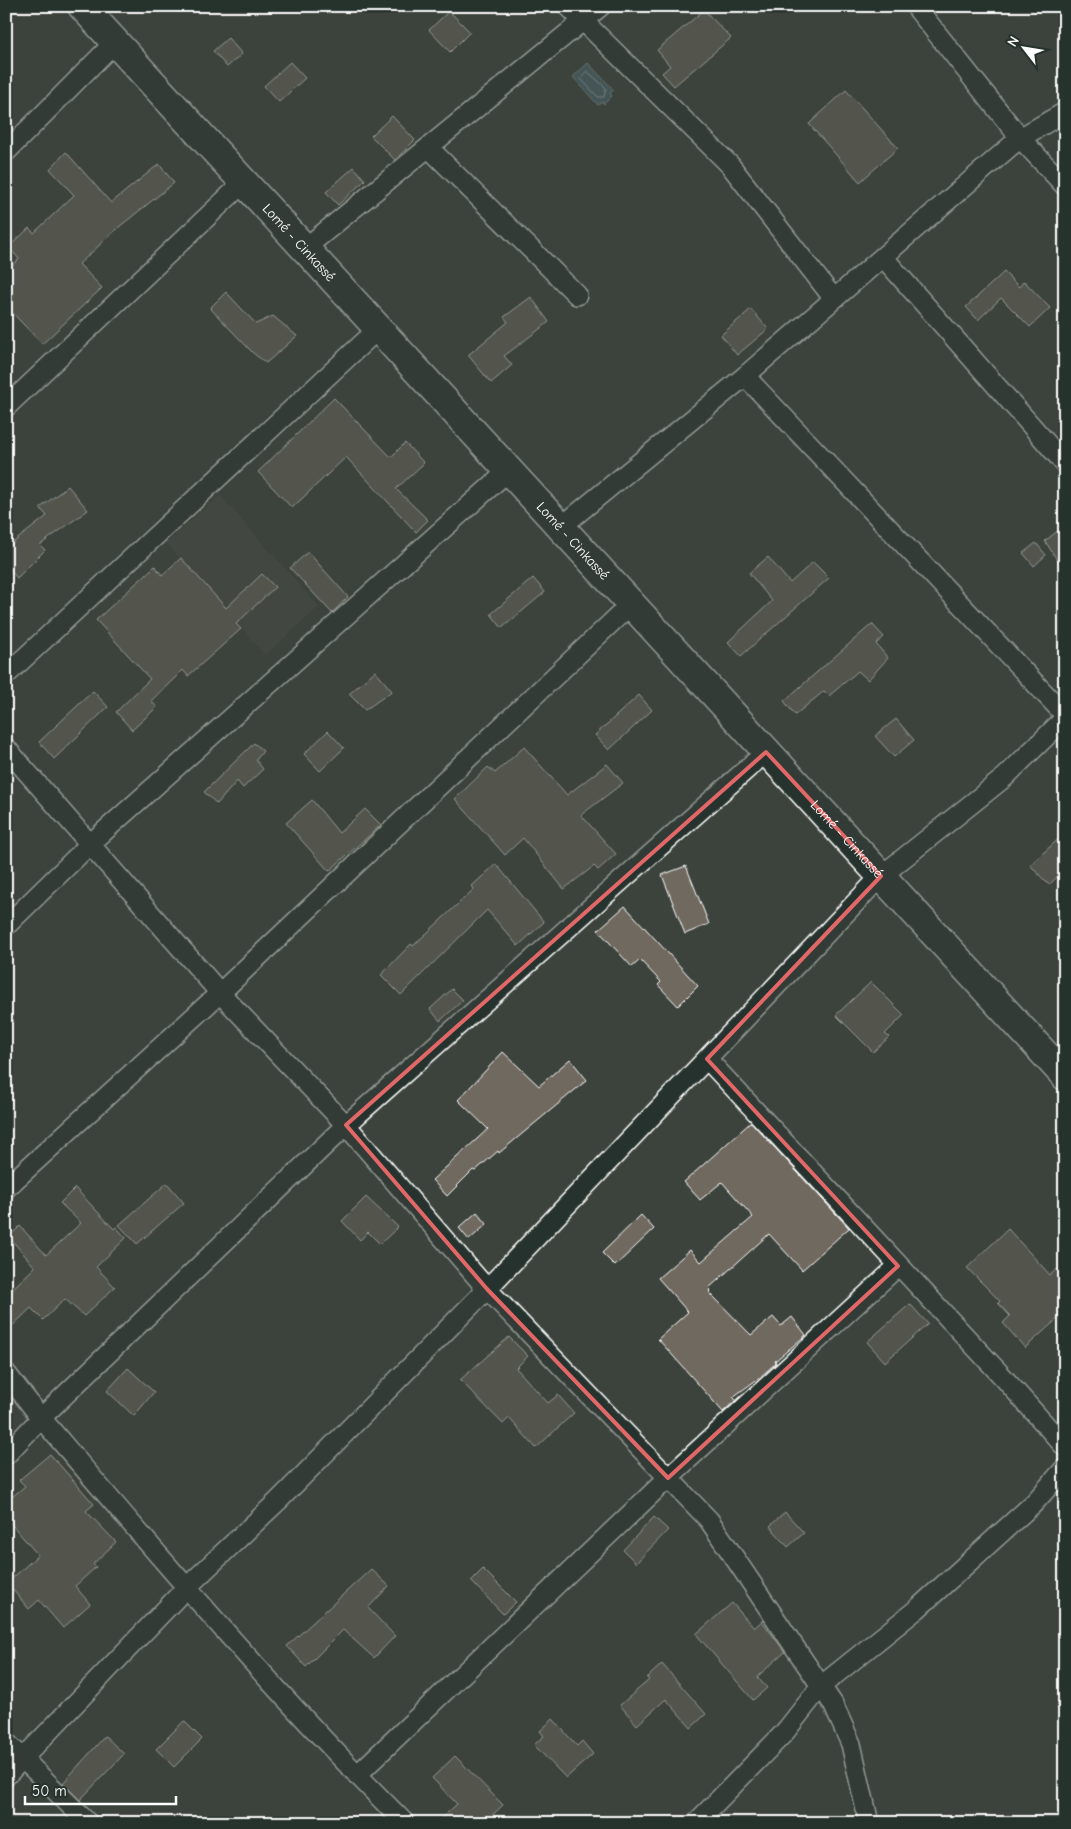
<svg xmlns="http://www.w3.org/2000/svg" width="1071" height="1829" font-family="'Comic Neue',sans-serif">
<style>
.built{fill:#4c4e46}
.water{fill:#4f6c75;stroke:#95a7ac}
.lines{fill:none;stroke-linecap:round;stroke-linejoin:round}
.shore{stroke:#b9c4c8;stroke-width:1}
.building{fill:#70695f;stroke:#fff}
.street-casing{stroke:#fff;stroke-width:22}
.highway-casing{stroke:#fff;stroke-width:31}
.street{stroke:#26332d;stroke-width:19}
.highway{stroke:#26332d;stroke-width:28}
.marked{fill:none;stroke:#e26868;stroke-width:4;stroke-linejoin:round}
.labels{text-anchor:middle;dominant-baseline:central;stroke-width:4;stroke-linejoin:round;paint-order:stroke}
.street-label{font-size:14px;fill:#fff;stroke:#26332d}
</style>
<rect width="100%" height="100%" fill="#3c433c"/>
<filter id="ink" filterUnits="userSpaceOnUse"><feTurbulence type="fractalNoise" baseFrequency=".02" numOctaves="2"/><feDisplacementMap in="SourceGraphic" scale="10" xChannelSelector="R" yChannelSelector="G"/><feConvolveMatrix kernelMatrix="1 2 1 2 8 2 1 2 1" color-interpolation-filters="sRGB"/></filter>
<g filter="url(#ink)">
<path class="built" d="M 220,495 L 319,607 L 265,655 L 166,543 Z"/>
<path class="water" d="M 588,63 L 614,90 L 610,93 L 612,96 L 604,104 L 602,102 L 598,105 L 573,77 Z"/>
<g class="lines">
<path class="shore" d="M 587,71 L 606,88 L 604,97 L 598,97 L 581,79 Z"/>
</g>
<path class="building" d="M 704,10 L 731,38 L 674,86 L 662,73 L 670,66 L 657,50 Z
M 449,11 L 470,32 L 450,52 L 429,30 Z
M 228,38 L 242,54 L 227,67 L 213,51 Z
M 290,62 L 305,78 L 279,102 L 264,86 Z
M 846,90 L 898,148 L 860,182 L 809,124 Z
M 392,116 L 415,140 L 395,160 L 371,136 Z
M 66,152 L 111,203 L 159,164 L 174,183 L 119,227 L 79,264 L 102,288 L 42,344 L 6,306 L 6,271 L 19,259 L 9,247 L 29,228 L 34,233 L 74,195 L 50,169 Z
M 354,167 L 365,180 L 338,205 L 326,192 Z
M 1004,272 L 1019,287 L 1024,281 L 1050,308 L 1030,327 L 1001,298 L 978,320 L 966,307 Z
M 226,292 L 256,324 L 273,316 L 297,336 L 266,363 L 253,353 L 210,308 Z
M 531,297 L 549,322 L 504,356 L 512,365 L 491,383 L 468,355 L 508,322 L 504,317 Z
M 751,309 L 768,329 L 737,355 L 721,335 Z
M 334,398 L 391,457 L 405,443 L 424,463 L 396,489 L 428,520 L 416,532 L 346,457 L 292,508 L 258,472 Z
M 68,486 L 88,510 L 40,545 L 45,550 L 17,578 L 6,566 L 6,548 L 47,516 L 40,508 Z
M 1065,525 L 1065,572 L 1045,541 Z
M 1036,543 L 1046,555 L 1034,566 L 1023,553 Z
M 308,552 L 348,597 L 332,613 L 290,568 Z
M 768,557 L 790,583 L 813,562 L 829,578 L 741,656 L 728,642 L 772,601 L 749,573 Z
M 181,558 L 226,608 L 262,574 L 275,587 L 236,624 L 241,629 L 188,676 L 183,670 L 151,701 L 157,707 L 132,730 L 116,712 L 150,679 L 96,620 L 155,566 L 162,575 Z
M 533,578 L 545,592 L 502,628 L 491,614 Z
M 872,624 L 884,637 L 876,644 L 888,658 L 868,680 L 858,671 L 829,696 L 824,691 L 795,715 L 784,701 Z
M 375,671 L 392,691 L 365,710 L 349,694 Z
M 93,691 L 108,707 L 54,759 L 39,742 Z
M 639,695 L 652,710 L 609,750 L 595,735 Z
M 896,719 L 914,740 L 894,757 L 875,736 Z
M 328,731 L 344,748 L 320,771 L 304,754 Z
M 254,743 L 263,751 L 256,760 L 263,769 L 243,788 L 237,781 L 217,804 L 204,792 Z
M 524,747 L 567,795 L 607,764 L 623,783 L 581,815 L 616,854 L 598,870 L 594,866 L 564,889 L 523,838 L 505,855 L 455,799 L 488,767 L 495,773 Z
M 312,800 L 339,833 L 365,809 L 381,825 L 329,871 L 286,823 Z
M 1065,833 L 1065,869 L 1049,885 L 1030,865 Z
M 496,864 L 544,922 L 518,946 L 487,910 L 401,995 L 381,975 L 411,944 L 413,946 L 474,889 L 472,886 Z
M 686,866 L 709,924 L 685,934 L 662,875 Z
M 625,906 L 698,986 L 678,1006 L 658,985 L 661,982 L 640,960 L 632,967 L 598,930 Z
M 871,982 L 904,1015 L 885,1034 L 889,1037 L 873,1052 L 836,1015 Z
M 452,989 L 463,1000 L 440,1021 L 430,1009 Z
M 503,1052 L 539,1086 L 570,1059 L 587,1080 L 499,1153 L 498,1151 L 475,1171 L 473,1170 L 447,1196 L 432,1180 L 488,1129 L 458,1100 Z
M 751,1122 L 849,1228 L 802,1270 L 769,1234 L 709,1288 L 711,1290 L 709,1292 L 751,1335 L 773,1317 L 781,1326 L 792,1317 L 806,1335 L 775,1361 L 776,1363 L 759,1378 L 733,1397 L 736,1400 L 723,1412 L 658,1339 L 688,1312 L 658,1278 L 690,1250 L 701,1262 L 753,1217 L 722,1182 L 700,1200 L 684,1182 Z
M 167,1183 L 184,1203 L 137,1244 L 119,1225 Z
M 75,1188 L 114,1229 L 116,1227 L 126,1238 L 96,1267 L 115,1287 L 84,1316 L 65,1299 L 43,1320 L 31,1308 L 6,1332 L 6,1295 L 35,1267 L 9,1237 L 20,1226 L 46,1255 L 81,1223 L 60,1203 Z
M 366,1197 L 398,1227 L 380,1244 L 368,1232 L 360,1240 L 342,1221 Z
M 477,1212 L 487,1224 L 469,1240 L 459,1228 Z
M 641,1215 L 654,1229 L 615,1266 L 602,1253 Z
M 1008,1229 L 1050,1275 L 1057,1269 L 1065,1277 L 1065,1312 L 1025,1348 L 1003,1323 L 1010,1316 L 998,1303 L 1000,1301 L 967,1268 Z
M 910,1304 L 928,1324 L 885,1362 L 867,1342 Z
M 509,1337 L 528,1356 L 516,1368 L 548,1403 L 558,1395 L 574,1413 L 536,1448 L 509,1418 L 503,1424 L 460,1380 Z
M 128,1368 L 154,1392 L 134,1416 L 107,1391 Z
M 50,1454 L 94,1504 L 86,1511 L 116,1542 L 93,1564 L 96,1567 L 75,1586 L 90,1604 L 63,1628 L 39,1600 L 29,1609 L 7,1583 L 38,1555 L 6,1518 L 6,1502 L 25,1486 L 19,1480 Z
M 785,1512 L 804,1533 L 788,1547 L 770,1526 Z
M 654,1517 L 668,1530 L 636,1563 L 623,1550 Z
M 371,1569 L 389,1586 L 368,1608 L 395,1636 L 374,1658 L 343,1630 L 306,1667 L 287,1646 Z
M 483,1569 L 516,1602 L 503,1614 L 471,1581 Z
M 732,1603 L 754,1628 L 762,1621 L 785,1652 L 757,1677 L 767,1688 L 753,1700 L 696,1634 Z
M 662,1664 L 706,1714 L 691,1728 L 666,1699 L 637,1725 L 620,1705 L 649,1680 L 647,1678 Z
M 553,1719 L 577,1746 L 582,1741 L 593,1754 L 566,1778 L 534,1745 L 544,1736 L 540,1731 Z
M 184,1721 L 202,1739 L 174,1767 L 156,1749 Z
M 105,1736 L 124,1754 L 80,1800 L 63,1783 Z
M 455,1756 L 503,1805 L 484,1823 L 436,1823 L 457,1804 L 432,1778 Z"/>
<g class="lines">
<g class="street-casing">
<path id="street" d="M 568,6 L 730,165 L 834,299
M 915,6 L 1020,138 L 1065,186
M 429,148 L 577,295
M 6,152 L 114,43
M 304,249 L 601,6
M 883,257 L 1065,464
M 745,376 L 1065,715
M 6,407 L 243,183
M 561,527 L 745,376 L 1020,138 L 1065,112
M 6,675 L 378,329
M 6,748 L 220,993 L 346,1125 L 487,1289 L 709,1520 L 833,1704 L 851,1744 L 869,1823
M 6,926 L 90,844 L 508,471
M 707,1059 L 1003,1377 L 1065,1447
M 6,1188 L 220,993 L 631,604
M 6,1373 L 41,1418 L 346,1125 L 766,752
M 6,1455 L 41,1418 C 159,1556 276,1695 405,1823
M 6,1742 L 88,1823
M 357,1775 L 668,1478 L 898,1266
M 6,1776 L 186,1588 L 280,1499 L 487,1289 L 881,876 L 1005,777 L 1065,718
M 696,1823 L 784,1733 L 821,1686 L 917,1609 L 1034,1503 L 1065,1468"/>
</g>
<g class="highway-casing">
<g id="highway">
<path id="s1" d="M 82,6 L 1065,1076"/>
</g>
</g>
<use href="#street" class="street"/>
<use href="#highway" class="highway"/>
</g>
</g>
<path d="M0 0H1071V1829H0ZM 766,752 L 881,876 L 707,1059 L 898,1266 L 668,1478 L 487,1289 L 346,1125 Z" fill="#3c433c" fill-opacity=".55" fill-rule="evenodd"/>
<path class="marked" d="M 766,752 L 881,876 L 707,1059 L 898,1266 L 668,1478 L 487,1289 L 346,1125 Z"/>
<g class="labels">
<g class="street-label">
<text stroke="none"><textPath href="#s1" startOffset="321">Lomé - Cinkassé</textPath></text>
<text stroke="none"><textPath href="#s1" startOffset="726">Lomé - Cinkassé</textPath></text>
<text stroke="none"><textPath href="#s1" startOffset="1131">Lomé - Cinkassé</textPath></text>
</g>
</g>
<rect width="1071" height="1829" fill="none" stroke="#26332d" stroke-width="25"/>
<rect x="12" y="12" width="1046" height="1804" fill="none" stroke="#fff" stroke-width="2" filter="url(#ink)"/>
<g transform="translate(1024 48) rotate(301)" stroke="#26332d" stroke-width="4" paint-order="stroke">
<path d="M0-4L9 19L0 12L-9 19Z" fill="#ffffff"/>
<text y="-8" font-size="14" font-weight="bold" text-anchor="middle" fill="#ffffff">N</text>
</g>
<path d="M25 1796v8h151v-8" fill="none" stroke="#ffffff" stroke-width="2.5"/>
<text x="32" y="1796" font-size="15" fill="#ffffff" stroke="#26332d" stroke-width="4" paint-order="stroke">50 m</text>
</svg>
